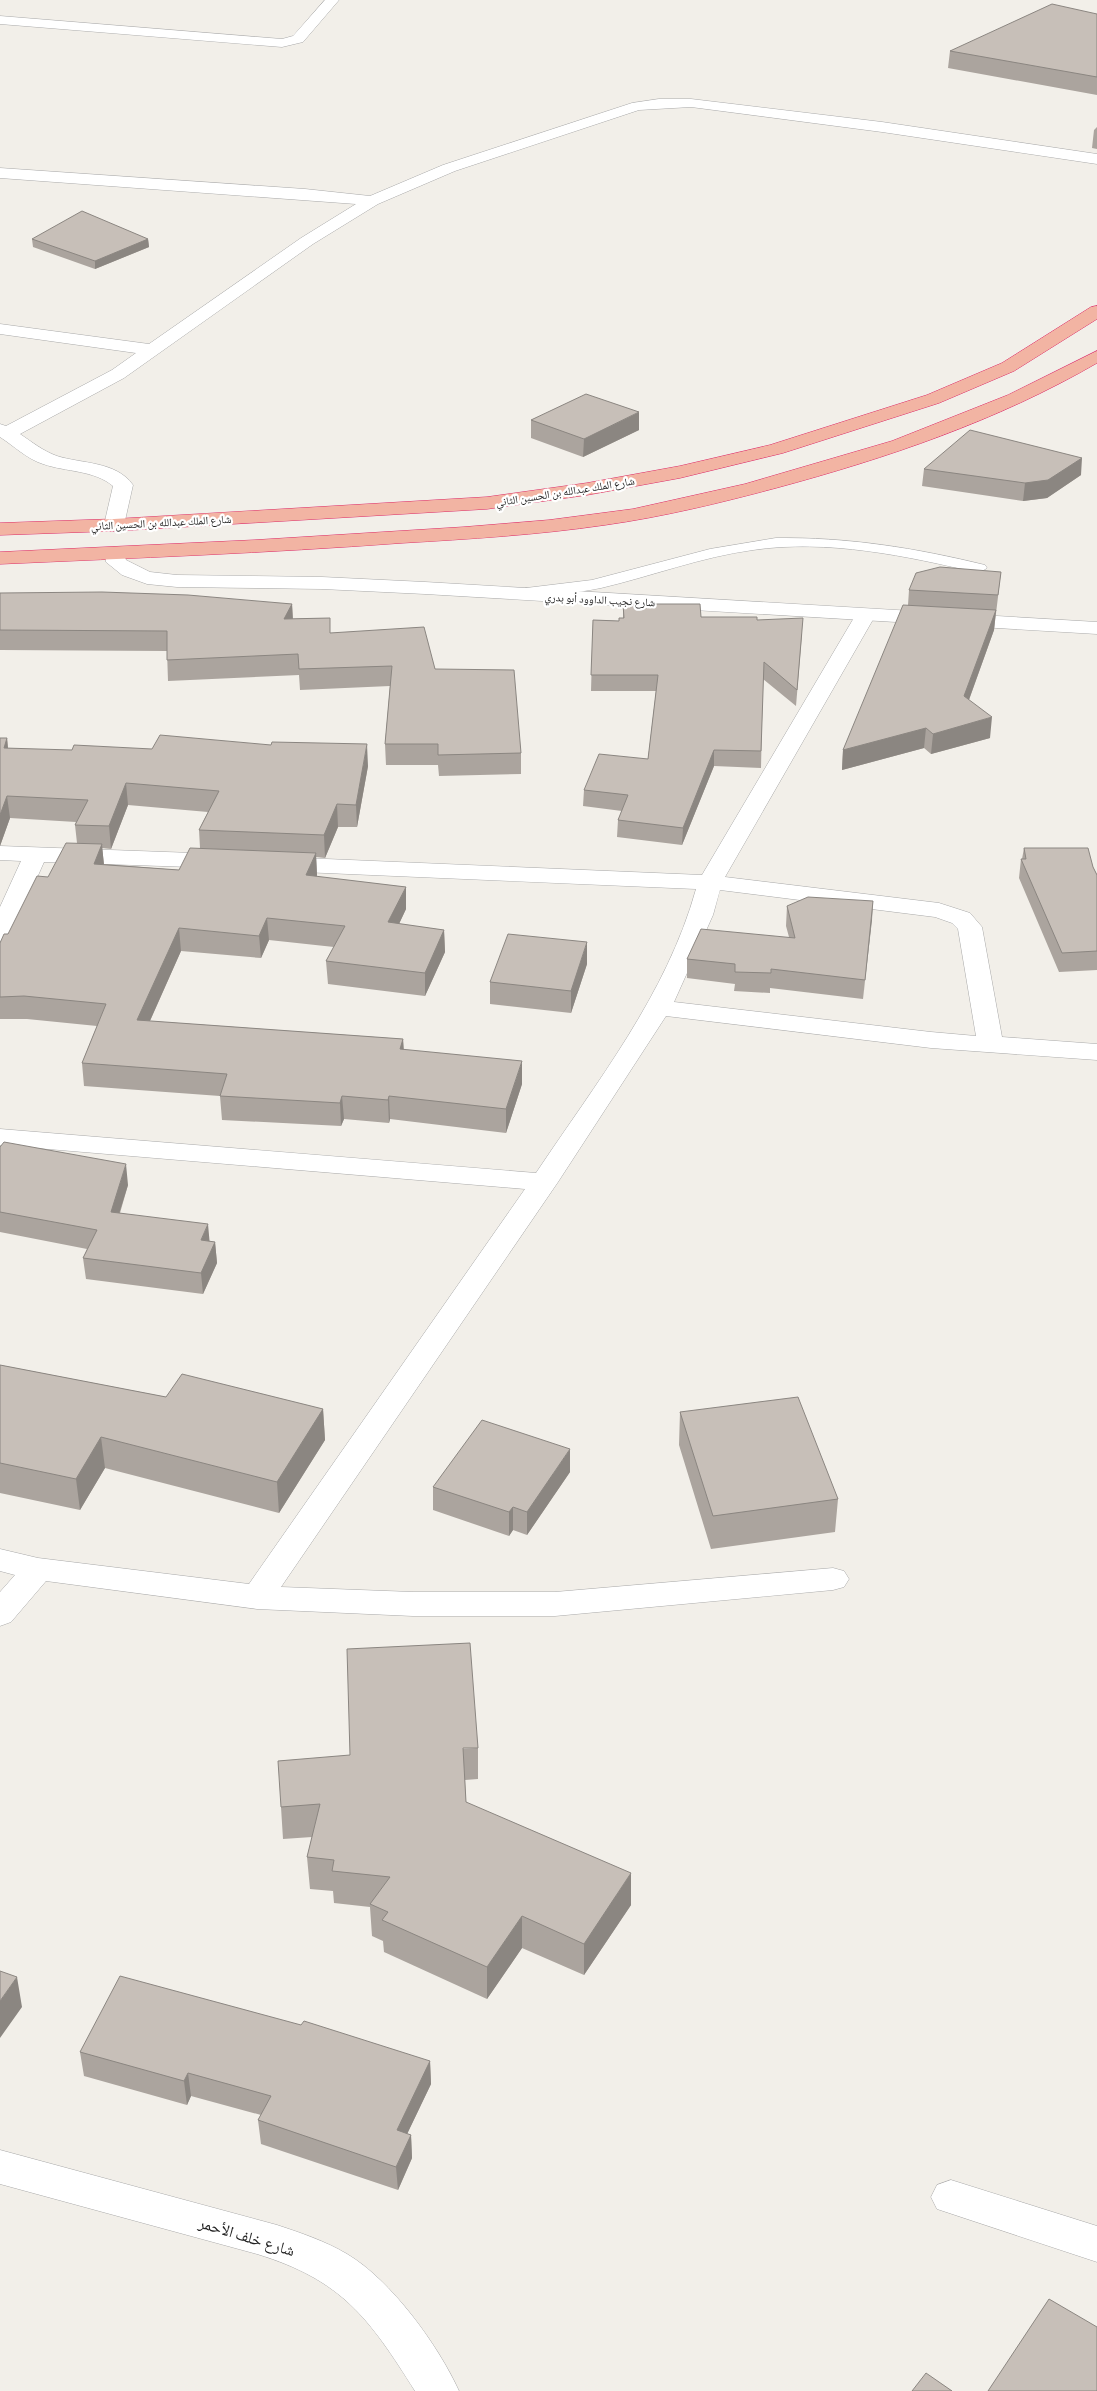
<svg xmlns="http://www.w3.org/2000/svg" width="1097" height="2391" font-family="Manrope,'Noto Naskh Arabic',sans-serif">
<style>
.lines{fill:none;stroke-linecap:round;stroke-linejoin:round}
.service-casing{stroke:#a9a9a9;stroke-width:1}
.minor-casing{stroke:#a9a9a9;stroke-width:1}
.tertiary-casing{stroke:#a9a9a9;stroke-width:1}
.trunk-casing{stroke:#dc2a67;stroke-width:1}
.service{fill:#fff;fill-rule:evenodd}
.minor{fill:#fff;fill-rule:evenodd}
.tertiary{fill:#fff;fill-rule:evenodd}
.trunk{fill:#f2b4a3;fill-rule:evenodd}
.wall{fill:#aba49e;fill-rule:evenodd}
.shaded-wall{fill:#8b8681}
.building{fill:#c7bfb8;stroke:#8b8681}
.labels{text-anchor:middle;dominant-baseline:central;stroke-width:4.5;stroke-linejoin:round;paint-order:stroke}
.far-street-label{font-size:11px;fill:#222;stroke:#fff}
.near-street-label{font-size:16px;fill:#222;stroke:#fff}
</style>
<rect width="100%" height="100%" fill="#f2efe9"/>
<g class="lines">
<g class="service-casing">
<path id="service" d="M 776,538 C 847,537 916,548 985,565 L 987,568 L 979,573 C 907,556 827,539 753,550 C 701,557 652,576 601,588 C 577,593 551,595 526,598 L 520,596 L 518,593 L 520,590 L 526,588 L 592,580 L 710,549 Z"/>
</g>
<g class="minor-casing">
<path id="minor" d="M 325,0 L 339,0 L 303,42 L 282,47 L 0,24 L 0,16 L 282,39 L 293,36 Z
M 659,99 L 691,99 L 882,122 L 1097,154 L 1097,164 L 882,132 L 691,107 L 639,110 L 455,171 L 378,204 L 313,244 L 124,378 L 20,434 C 32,442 43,451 57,456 C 82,464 116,461 133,485 L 124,525 L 121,529 L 114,531 L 107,529 L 104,525 L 113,486 C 94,470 66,472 43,464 C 27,459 14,446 0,437 L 0,424 L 6,426 L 112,370 L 136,353 L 0,334 L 0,324 L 149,344 L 301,238 L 356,204 L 0,178 L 0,168 L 305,189 L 370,196 L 443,165 L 632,103 Z
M 865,610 L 872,612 L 875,616 L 725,877 L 939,903 L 970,913 L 982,927 L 1002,1037 L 1097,1044 L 1097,1060 L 931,1048 L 666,1016 L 558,1182 L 281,1587 L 413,1592 L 555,1592 L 833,1568 L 844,1571 L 849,1579 L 844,1587 L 833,1590 L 555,1616 L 413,1616 L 257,1609 L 46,1581 L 11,1622 L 0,1626 L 0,1592 L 15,1575 L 0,1571 L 0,1549 L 38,1558 L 249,1584 L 525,1189 L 0,1145 L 0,1129 L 536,1173 C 596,1083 667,994 696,889 L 279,871 L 271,869 L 267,864 L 271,859 L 279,857 L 702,875 L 855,616 L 858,612 ZM 720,890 L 935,917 L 952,923 L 958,929 L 976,1036 L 931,1032 L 674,1002 L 713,915 Z
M 0,846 L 221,854 L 229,856 L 233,861 L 229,866 L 221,868 L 44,862 L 12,934 L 9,939 L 0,941 L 0,907 L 21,861 L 0,860 Z
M 0,2150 L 277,2225 C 301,2233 325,2241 347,2254 C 391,2280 438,2345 459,2391 L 415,2391 C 369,2318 342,2280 257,2254 L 0,2184 Z
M 951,2180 L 1097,2226 L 1097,2262 L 937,2209 L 931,2197 L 937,2185 Z"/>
</g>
<g class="tertiary-casing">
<path id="tertiary" d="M 115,547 L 122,549 L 126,560 L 150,572 L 177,575 L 322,577 L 425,582 L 1097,622 L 1097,634 L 425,594 L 322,589 L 177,587 L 147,584 L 122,575 L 106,562 L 105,553 L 108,549 Z"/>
</g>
<g class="trunk-casing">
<path id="trunk" d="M 1097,306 L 1097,319 L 1014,371 L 939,403 L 783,453 L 680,478 L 587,495 L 487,509 L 114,531 L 0,535 L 0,523 L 114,519 L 487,497 L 587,483 L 680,466 L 770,445 L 927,395 L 1002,363 L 1091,307 Z
M 1097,351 L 1097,363 C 997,421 887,458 776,488 C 720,503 662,517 605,525 C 537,535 469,539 402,543 C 268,553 134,558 0,564 L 0,552 L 255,540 L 464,527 L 549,520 L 633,509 L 745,484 L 892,441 L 1008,395 Z"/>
</g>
<use href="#service" class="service"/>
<use href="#minor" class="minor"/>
<use href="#tertiary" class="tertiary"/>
<use href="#trunk" class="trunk"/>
</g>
<path class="wall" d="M 1097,14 L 1097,95 L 948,68 L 950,51 Z
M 1097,127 L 1097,149 L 1092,148 L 1094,130 Z
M 32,239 L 148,239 L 149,247 L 95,269 L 33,247 Z
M 531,420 L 639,430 L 583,457 L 531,438 Z
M 924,469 L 1081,475 L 1047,498 L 1023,501 L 922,486 Z
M 1001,572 L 994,630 L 969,700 L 990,738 L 931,754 L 924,748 L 842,770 L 843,750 L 908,605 L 909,590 Z
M 0,593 L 292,604 L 293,619 L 330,618 L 330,633 L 435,669 L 521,753 L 521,774 L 439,776 L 438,765 L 386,765 L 385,744 L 390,686 L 300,690 L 299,675 L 168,681 L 167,651 L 0,650 Z
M 623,604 L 701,617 L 757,620 L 802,634 L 796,706 L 763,679 L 761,768 L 714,766 L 682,845 L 617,837 L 618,820 L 622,811 L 583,806 L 584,790 L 648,759 L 656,691 L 591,691 L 593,620 L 619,621 L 623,618 Z
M 0,738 L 7,738 L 8,748 L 368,766 L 357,827 L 338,827 L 325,858 L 316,857 L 317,875 L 317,877 L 406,887 L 406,909 L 399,924 L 444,930 L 445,952 L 425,996 L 328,984 L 326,961 L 334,947 L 269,940 L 261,958 L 181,951 L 150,1021 L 403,1039 L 404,1050 L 522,1084 L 506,1133 L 390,1119 L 389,1123 L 344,1119 L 341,1126 L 222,1120 L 220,1096 L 84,1086 L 82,1063 L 97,1026 L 27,1019 L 0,1019 L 0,943 L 8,934 L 48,877 L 77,843 L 75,825 L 76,822 L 10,818 L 0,846 ZM 128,805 L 208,812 L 199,830 L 200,848 L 179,870 L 104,864 L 102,848 L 111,849 Z
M 1024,848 L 1093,867 L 1097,875 L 1097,970 L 1059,972 L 1019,878 L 1021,859 L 1022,859 Z
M 873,901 L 863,999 L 770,988 L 770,993 L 734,991 L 735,984 L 687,978 L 687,959 L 789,937 L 786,926 L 787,906 Z
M 587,964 L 571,1013 L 490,1004 L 490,982 Z
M 0,1147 L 128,1185 L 120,1213 L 209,1241 L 215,1242 L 217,1263 L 203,1294 L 86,1279 L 83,1258 L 87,1249 L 0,1232 Z
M 0,1365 L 166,1397 L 323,1409 L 325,1440 L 279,1513 L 105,1468 L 80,1510 L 0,1493 Z
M 680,1412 L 838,1499 L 835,1532 L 711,1549 L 679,1445 Z
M 570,1472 L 527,1535 L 513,1530 L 509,1536 L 433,1510 L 433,1487 Z
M 478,1748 L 478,1779 L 465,1780 L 466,1802 L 631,1905 L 584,1975 L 522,1948 L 487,1999 L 384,1952 L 383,1941 L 372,1936 L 370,1907 L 334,1903 L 333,1891 L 310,1889 L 307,1857 L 312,1837 L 283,1839 L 281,1807 L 350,1755 Z
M 80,2052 L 430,2061 L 431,2084 L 407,2134 L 411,2135 L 412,2158 L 398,2190 L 261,2144 L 258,2120 L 261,2115 L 191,2096 L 187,2105 L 84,2076 Z"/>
<path class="shaded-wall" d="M 148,239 L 149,247 L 95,269 L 95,261 Z
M 639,412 L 639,430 L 583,457 L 584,439 Z
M 1082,458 L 1081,475 L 1047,498 L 1023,501 L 1025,483 Z
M 292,604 L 293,624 L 284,619 Z
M 996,610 L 994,630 L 963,716 L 964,696 Z
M 992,717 L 990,738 L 931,754 L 933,734 Z
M 926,728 L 924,748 L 842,770 L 843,750 Z
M 7,738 L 9,760 L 4,748 Z
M 367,744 L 368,766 L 357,827 L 356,805 Z
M 714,750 L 714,766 L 682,845 L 683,828 Z
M 126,783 L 128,805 L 111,849 L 109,826 Z
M 7,796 L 10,818 L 0,846 L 0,815 Z
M 337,804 L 338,827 L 325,858 L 324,835 Z
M 102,844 L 104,866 L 94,864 Z
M 316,853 L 317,875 L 308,898 L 306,875 Z
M 406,887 L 406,909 L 389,945 L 388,922 Z
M 873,901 L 872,920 L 863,999 L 865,980 Z
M 267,918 L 269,940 L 261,958 L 259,936 Z
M 179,928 L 181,951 L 140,1043 L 137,1020 Z
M 444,930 L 445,952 L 425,996 L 425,973 Z
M 587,942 L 587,964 L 571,1013 L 571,991 Z
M 403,1039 L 404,1062 L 400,1049 Z
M 522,1061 L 522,1084 L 506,1133 L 506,1109 Z
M 342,1096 L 344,1119 L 341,1126 L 340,1103 Z
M 389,1096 L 390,1119 L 389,1123 L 388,1100 Z
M 126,1164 L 128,1185 L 113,1233 L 111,1212 Z
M 208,1224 L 210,1246 L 201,1240 Z
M 215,1242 L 217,1263 L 203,1294 L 201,1273 Z
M 323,1409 L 325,1440 L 279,1513 L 277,1482 Z
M 101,1437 L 105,1468 L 80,1510 L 76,1479 Z
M 570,1449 L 570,1472 L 527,1535 L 527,1512 Z
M 513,1507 L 513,1530 L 509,1536 L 509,1512 Z
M 631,1873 L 631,1905 L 584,1975 L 584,1944 Z
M 522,1916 L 522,1948 L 487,1999 L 487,1967 Z
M 17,1977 L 22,2007 L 0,2038 L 0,2001 Z
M 430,2061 L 431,2084 L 398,2153 L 397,2130 Z
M 188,2073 L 191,2096 L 187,2105 L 184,2081 Z
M 411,2135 L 412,2158 L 398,2190 L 396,2167 Z"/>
<path class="building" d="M 1052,4 L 1097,14 L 1097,77 L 950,51 Z
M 82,211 L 148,239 L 95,261 L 32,239 Z
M 586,394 L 639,412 L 584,439 L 531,420 Z
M 970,430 L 1082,458 L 1048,480 L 1025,483 L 924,469 Z
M 940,567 L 1001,572 L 998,595 L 909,590 L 916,573 Z
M 102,592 L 188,595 L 292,604 L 284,619 L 330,618 L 330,633 L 424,627 L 435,669 L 514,670 L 521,753 L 438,755 L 438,744 L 385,744 L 392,666 L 299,669 L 298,654 L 167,660 L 167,631 L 0,630 L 0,593 Z
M 623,604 L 700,604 L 701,617 L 757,617 L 757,620 L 803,618 L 797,690 L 764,662 L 761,751 L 714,750 L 683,828 L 618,820 L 628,795 L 584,790 L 599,754 L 648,759 L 658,675 L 591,675 L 593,620 L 619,621 L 619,618 L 624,618 Z
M 903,605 L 996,610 L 964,696 L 992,717 L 933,734 L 926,728 L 843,750 Z
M 160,735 L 271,745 L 272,742 L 367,744 L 356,805 L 337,804 L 324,835 L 199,830 L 219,791 L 126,783 L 109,826 L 75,825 L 88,800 L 7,796 L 0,815 L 0,738 L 7,738 L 4,748 L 72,750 L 74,745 L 152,749 Z
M 66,843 L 102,844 L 94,864 L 179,870 L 190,848 L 316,853 L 306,875 L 406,887 L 388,922 L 444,930 L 425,973 L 326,961 L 345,926 L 267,918 L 259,936 L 179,928 L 137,1020 L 403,1039 L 400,1049 L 522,1061 L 506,1109 L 389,1096 L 388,1100 L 342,1096 L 340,1103 L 220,1096 L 227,1074 L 82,1063 L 106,1004 L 24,996 L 0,997 L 0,943 L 4,934 L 8,934 L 37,876 L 48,877 Z
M 1024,848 L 1088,848 L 1093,867 L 1097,875 L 1097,951 L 1062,953 L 1021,859 L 1026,859 Z
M 808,897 L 873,901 L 865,980 L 771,969 L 771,973 L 735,972 L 735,964 L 687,959 L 701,929 L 795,938 L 787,906 Z
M 508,934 L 587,942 L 571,991 L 490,982 Z
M 4,1142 L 126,1164 L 111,1212 L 208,1224 L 201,1240 L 215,1242 L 201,1273 L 83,1258 L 97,1230 L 0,1212 L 0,1147 Z
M 0,1365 L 166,1397 L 182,1374 L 323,1409 L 277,1482 L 101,1437 L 76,1479 L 0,1463 Z
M 798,1397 L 838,1499 L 713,1516 L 680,1412 Z
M 482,1420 L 570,1449 L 527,1512 L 513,1507 L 509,1512 L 433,1487 Z
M 470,1643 L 478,1748 L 463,1748 L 466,1802 L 631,1873 L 584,1944 L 522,1916 L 487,1967 L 382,1920 L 388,1912 L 370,1904 L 390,1877 L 332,1871 L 334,1860 L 307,1857 L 320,1804 L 281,1807 L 278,1761 L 350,1755 L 347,1649 Z
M 0,1971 L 17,1977 L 0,2001 Z
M 120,1976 L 301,2025 L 304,2021 L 430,2061 L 397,2130 L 411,2135 L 396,2167 L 258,2120 L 271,2096 L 188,2073 L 184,2081 L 80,2052 Z
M 1049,2299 L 1097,2327 L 1097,2391 L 988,2391 Z
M 926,2373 L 952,2391 L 912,2391 Z"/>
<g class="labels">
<g class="far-street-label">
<text transform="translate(565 491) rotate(-9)">شارع الملك عبدالله بن الحسين الثاني</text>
<text transform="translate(161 522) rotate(-3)">شارع الملك عبدالله بن الحسين الثاني</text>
<text transform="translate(600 599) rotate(3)">شارع نجيب الداوود أبو بدري</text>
</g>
<g class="near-street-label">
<text transform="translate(247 2236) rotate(17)">شارع خلف الأحمر</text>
</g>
</g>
</svg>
